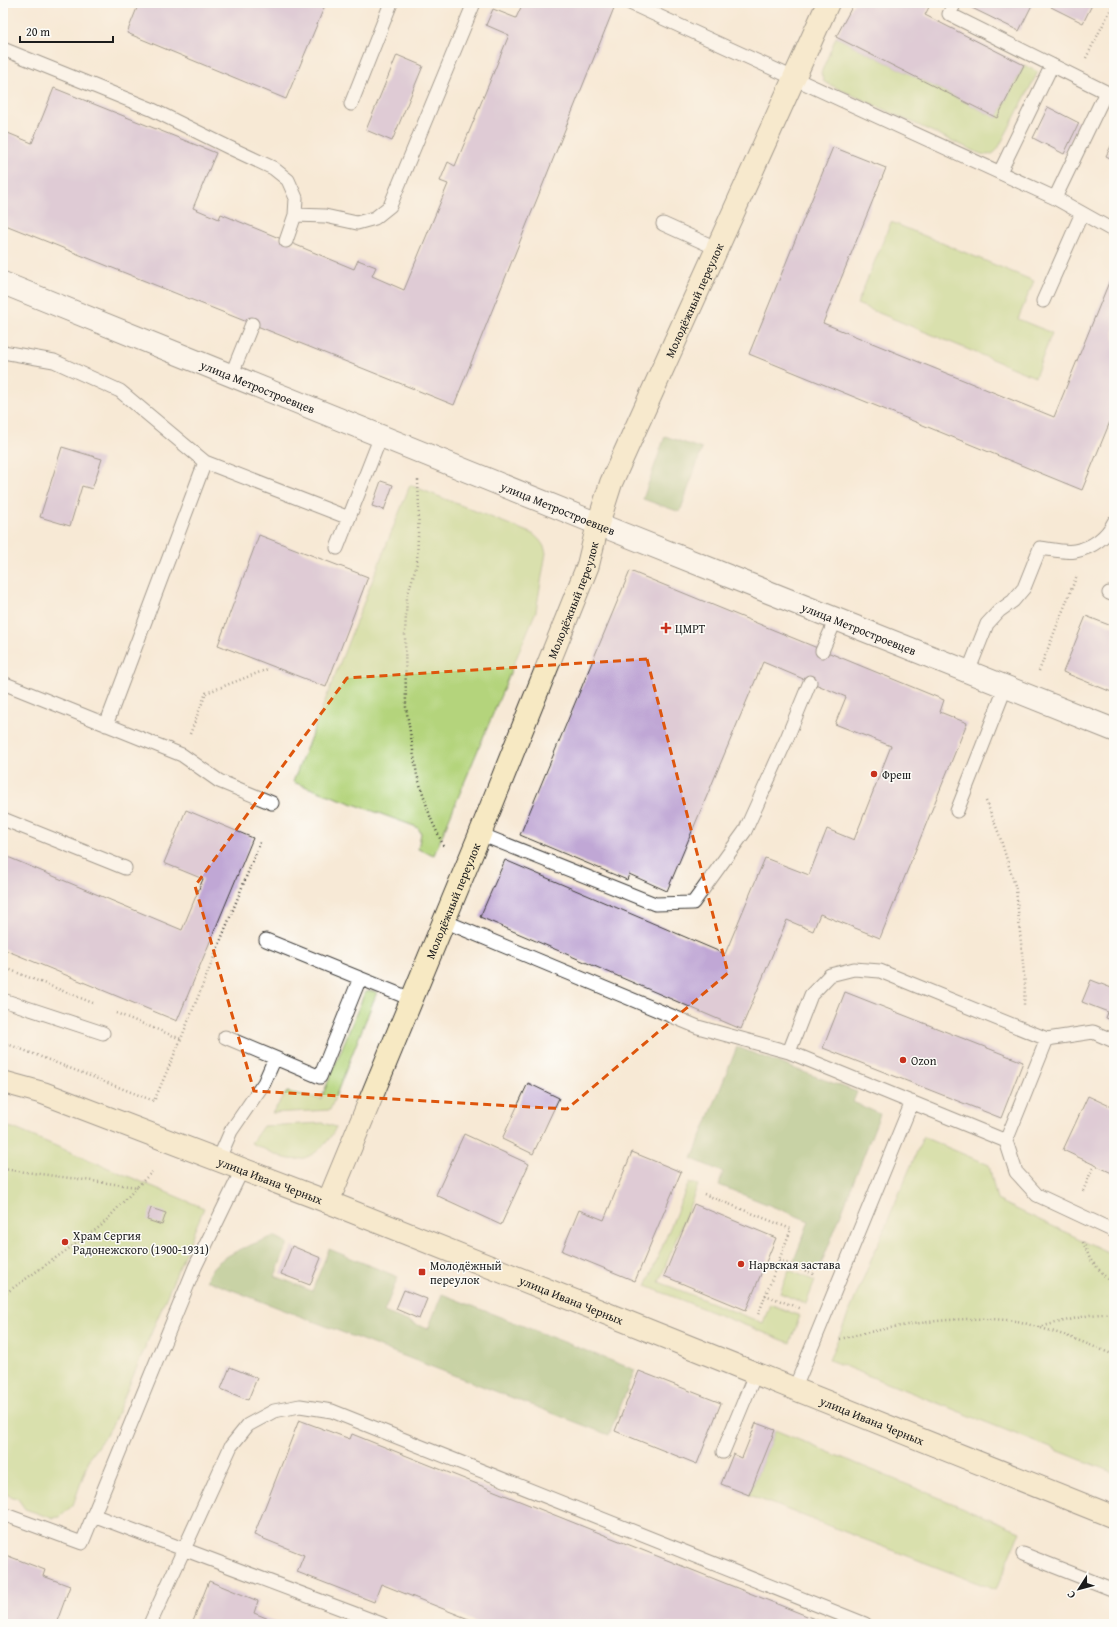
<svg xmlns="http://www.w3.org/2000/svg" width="1117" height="1627" font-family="'Gentium Book Plus',serif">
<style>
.green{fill:#b4d47b;stroke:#68784c}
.forest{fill:#8fb66b;stroke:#566944}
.building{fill:#c0a7d5}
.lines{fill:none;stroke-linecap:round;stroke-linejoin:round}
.lane-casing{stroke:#3d3b38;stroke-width:15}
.street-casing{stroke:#3d3b38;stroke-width:24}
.secondary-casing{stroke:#3d3b38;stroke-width:24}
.path{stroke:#3d3b38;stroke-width:2.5;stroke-dasharray:1 3;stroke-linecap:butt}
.lane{stroke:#fff;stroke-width:13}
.street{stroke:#fff;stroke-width:22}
.secondary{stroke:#f7e9c3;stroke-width:22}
.marked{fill:none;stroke:#de560d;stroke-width:3;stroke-dasharray:8 5;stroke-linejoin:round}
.poi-dot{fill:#c8321e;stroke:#fdfcf7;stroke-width:1.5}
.labels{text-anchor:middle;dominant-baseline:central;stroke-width:3;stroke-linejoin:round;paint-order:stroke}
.street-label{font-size:12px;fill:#1c1c1c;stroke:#fdfcf7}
.poi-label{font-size:12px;fill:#1c1c1c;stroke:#fdfcf7;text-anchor:start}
</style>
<rect width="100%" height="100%" fill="#fdfcf7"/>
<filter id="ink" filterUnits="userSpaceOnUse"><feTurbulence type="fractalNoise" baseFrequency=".025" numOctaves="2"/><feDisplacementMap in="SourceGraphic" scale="8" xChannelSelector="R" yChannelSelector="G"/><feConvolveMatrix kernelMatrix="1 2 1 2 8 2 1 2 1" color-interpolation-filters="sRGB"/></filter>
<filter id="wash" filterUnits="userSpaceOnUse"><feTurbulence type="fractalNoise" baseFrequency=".012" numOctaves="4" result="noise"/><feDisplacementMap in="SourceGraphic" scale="16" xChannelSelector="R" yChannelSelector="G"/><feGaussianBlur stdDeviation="0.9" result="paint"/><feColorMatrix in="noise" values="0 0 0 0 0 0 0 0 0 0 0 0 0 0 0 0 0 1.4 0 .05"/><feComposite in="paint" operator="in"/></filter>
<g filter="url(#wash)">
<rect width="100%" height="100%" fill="#f7e9d6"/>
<path class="green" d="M 836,37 L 997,118 L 1024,65 L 1038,72 L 998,149 C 993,155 989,156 981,154 L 824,82 L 821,73 Z
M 891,222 L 1034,281 L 1018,319 L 1052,333 L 1035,377 L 857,304 Z
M 410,485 L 533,534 C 540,540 544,544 546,553 L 536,611 L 434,855 L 418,849 L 421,833 L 418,828 L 414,826 L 293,782 Z
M 371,991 L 377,992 L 330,1110 L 272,1113 L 287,1092 L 321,1099 L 365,992 Z
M 323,1123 L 336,1127 C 328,1145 308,1165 285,1158 C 274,1154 262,1148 251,1143 L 263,1126 Z
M 3,1126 L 13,1128 L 204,1208 L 112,1426 L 90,1457 L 73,1505 L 60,1517 L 51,1518 L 25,1509 L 18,1499 L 3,1493 Z
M 923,1137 L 989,1165 L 997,1200 L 1114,1255 L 1114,1473 L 829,1360 Z
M 689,1182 L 698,1185 L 659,1282 L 763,1323 L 770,1304 L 800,1316 L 790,1343 L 646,1286 Z
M 789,1270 L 815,1281 L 806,1304 L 780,1293 Z
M 775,1430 L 1020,1531 L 996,1590 L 749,1495 Z"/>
<path class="forest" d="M 665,436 L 702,449 L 680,512 L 643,499 Z
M 737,1047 L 857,1092 L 853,1102 L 880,1114 L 819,1270 L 794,1260 L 809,1221 L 719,1185 L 723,1172 L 692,1159 Z
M 274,1236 L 288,1243 L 275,1276 L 312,1291 L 329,1249 L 398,1277 L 384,1312 L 428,1329 L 442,1294 L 635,1370 L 609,1435 L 206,1280 C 208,1275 211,1270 214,1266 C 230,1251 254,1244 274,1236 Z"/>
<g id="blocks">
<path class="building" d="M 139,3 L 326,3 L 286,99 L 127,33 Z
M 523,3 L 616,3 L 454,405 L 3,224 L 3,131 L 32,143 L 54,88 L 216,153 L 193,208 L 219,219 L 221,214 L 354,269 L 358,260 L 376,267 L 372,276 L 404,290 L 448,184 L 440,181 L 448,162 L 455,166 L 509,35 L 486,25 L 493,9 L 516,18 Z
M 854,3 L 931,3 L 925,15 L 1024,65 L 997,118 L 836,37 Z
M 974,3 L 1033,3 L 1019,31 L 972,8 Z
M 1053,3 L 1093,3 L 1083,23 L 1051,7 Z
M 397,55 L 423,66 L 392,141 L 366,130 Z
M 1048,107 L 1079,123 L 1064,154 L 1033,138 Z
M 1114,140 L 1114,160 L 1106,156 Z
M 833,147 L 886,168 L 823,323 L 1054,417 L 1114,270 L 1114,412 L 1082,490 L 749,354 Z
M 62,447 L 102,459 L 92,489 L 82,486 L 70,526 L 40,517 Z
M 381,481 L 393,485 L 384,510 L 372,506 Z
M 259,535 L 368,577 L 326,687 L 218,645 Z
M 630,571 L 944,700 L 940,712 L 967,723 L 880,938 L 820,914 L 813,931 L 787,920 L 741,1029 L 480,917 L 505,860 L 725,954 L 765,858 L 809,875 L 827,829 L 854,840 L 891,746 L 835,724 L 846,697 L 763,662 L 667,891 L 629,874 L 627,880 L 520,835 Z
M 1086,616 L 1114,627 L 1114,693 L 1063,672 Z
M 186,810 L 253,838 L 177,1021 L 3,949 L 3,855 L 182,930 L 203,879 L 164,863 Z
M 1114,923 L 1114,934 L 1110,933 Z
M 1091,980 L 1114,989 L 1114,1021 L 1106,1018 L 1108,1012 L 1082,1002 Z
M 845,992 L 1023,1062 L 1001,1118 L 823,1048 Z
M 528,1083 L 559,1098 L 533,1154 L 502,1139 Z
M 1088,1096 L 1114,1108 L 1114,1174 L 1063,1150 Z
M 464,1134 L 529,1164 L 501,1225 L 436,1195 Z
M 632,1152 L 681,1172 L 635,1281 L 562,1251 L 579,1210 L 604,1220 Z
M 694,1204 L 776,1238 L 746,1310 L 664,1276 Z
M 151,1208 L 166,1213 L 162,1225 L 147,1220 Z
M 292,1246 L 321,1258 L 310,1285 L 281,1274 Z
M 404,1290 L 427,1299 L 419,1319 L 396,1309 Z
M 230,1367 L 257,1378 L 248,1400 L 221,1389 Z
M 639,1371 L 721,1403 L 697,1464 L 615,1431 Z
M 299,1420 L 350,1439 L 352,1434 L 827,1624 L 481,1624 L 381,1584 L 374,1602 L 297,1572 L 304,1555 L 254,1535 Z
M 756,1423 L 775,1430 L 749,1495 L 721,1484 L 733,1454 L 742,1458 Z
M 3,1554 L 45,1570 L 43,1576 L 70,1586 L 56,1624 L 3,1624 Z
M 209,1581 L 258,1601 L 254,1613 L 281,1624 L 192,1624 Z"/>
</g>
</g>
<g filter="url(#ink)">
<use href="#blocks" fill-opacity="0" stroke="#3d3b38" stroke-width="1"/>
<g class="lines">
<g class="lane-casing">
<path id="lane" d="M 630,3 L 1055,198 L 1114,231
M 955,3 L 949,14 L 1114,96
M 3,49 L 151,109 L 228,147 L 273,168 L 288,180 L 296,198 L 295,215 L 286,241
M 351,104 L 391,3
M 1000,172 L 1052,65
M 1055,198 L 1106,92
M 295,215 L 325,216 L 357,223 L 375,218 L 390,206 L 474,3
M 663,224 L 716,248
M 1043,301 L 1082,213
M 3,352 L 54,361 L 120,391 L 205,462 L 349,518
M 231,376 L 252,324
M 337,548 L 381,436
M 1109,593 L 1114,595
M 822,651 L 836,619
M 968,672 L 987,624 L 999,611 L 1013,601 L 1024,588 L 1040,548 C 1050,549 1064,553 1075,551 C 1092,548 1107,537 1114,522
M 3,683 L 182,755 L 219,781 L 272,803
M 106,725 L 205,462
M 957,811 L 1006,686
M 3,819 L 125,868
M 480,834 L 655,904 L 693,903 L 745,831 L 787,738 L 810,682
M 444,921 L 698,1027 L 789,1052 L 1006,1141 L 1016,1172 L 1037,1195 L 1114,1231
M 266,940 L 411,999
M 3,1000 L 103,1033
M 225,1037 L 275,1058
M 789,1052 L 811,995 L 830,975 L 854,969 L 880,971 L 1047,1039
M 1006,1141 L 1047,1039 L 1093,1032 L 1114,1041
M 218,1161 L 231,1131 L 264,1083 L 275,1058 L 320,1077 L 360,978
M 795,1388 L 912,1102
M 723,1452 L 756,1372
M 3,1514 L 82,1543 L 195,1267 L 242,1170
M 93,1515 L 382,1624
M 1023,1554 L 1114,1590
M 150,1624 L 231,1446 L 248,1425 L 274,1411 L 300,1406 L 332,1411 L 865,1624"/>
</g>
<g class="street-casing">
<g id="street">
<path id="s1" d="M 3,283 L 598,524 L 1114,730"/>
</g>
</g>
<g class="secondary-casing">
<g id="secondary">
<path id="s2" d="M 3,1082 L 43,1093 L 328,1202 L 1114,1517"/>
<path id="s3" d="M 328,1202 L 480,834 L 588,565 L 598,524 L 611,483 L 828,3"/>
</g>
</g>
<path class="path" d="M 1086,58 L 1114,3
M 418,480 L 419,508 L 417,563 L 407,597 L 405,633 L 406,707 L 417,775 L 431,819 L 444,847
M 1039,671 L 1077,575
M 190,734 L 206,693 L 268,669
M 986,801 L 999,834 L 1016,889 L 1025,985 L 1024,1005
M 3,967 L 93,1003
M 116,1013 L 181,1039
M 3,1043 L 13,1046 L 154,1101 L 181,1039 L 261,840
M 3,1169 L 137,1187 L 152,1172
M 1083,1191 L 1094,1165
M 704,1194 L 791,1229 L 758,1315
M 1083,1242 L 1090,1259 L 1114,1287
M 779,1260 L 816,1275
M 3,1295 L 101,1226 L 137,1187
M 765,1295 L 802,1309
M 1039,1327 L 1090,1315 L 1114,1313
M 840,1339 C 896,1325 958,1314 1016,1321 C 1023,1322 1030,1325 1037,1327 C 1064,1334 1088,1344 1114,1355"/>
<use href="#lane" class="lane"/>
<use href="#street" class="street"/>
<use href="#secondary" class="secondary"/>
</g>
</g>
<path d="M0 0H1117V1627H0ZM 647,659 L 728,973 L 567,1109 L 254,1091 L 195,886 L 347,678 Z" fill="#f7e9d6" fill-opacity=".55" fill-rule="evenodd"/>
<path class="marked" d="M 647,659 L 728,973 L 567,1109 L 254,1091 L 195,886 L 347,678 Z"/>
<g class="poi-dot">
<path d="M664 622h4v4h4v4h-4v4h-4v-4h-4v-4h4z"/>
<circle cx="874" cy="774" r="4"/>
<circle cx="903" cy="1060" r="4"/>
<circle cx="65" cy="1242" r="4"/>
<circle cx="741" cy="1264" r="4"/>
<rect x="418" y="1268" width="8" height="8" rx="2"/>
</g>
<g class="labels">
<g class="street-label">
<text stroke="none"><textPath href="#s3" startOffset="974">Молодёжный переулок</textPath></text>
<text stroke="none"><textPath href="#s1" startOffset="275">улица Метростроевцев</textPath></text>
<text stroke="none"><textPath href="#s1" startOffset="599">улица Метростроевцев</textPath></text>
<text stroke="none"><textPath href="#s3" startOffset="650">Молодёжный переулок</textPath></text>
<text stroke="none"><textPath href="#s1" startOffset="923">улица Метростроевцев</textPath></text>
<text stroke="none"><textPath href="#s3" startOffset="326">Молодёжный переулок</textPath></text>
<text stroke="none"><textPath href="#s2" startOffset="285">улица Ивана Черных</textPath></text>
<text stroke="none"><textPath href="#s2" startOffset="609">улица Ивана Черных</textPath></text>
<text stroke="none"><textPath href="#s2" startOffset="933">улица Ивана Черных</textPath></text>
</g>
<g class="poi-label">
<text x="675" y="628">ЦМРТ</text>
<text x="882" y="774">Фреш</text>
<text x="911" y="1060">Ozon</text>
<text x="73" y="1235">Храм Сергия<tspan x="73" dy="14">Радонежского (1900-1931)</tspan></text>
<text x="749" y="1264">Нарвская застава</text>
<text x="430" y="1265">Молодёжный<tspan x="430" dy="14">переулок</tspan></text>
</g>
</g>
<rect width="1117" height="1627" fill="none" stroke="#fdfcf7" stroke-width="16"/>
<g transform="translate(1079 1589) rotate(234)" stroke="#fdfcf7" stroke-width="3" paint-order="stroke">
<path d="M0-3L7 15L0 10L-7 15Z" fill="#1c1c1c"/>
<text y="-6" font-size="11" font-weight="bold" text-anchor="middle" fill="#1c1c1c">С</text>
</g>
<path d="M20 36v6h93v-6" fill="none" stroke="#1c1c1c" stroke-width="2"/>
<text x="26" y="36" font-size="12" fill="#1c1c1c" stroke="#fdfcf7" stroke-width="3" paint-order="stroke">20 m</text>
</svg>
